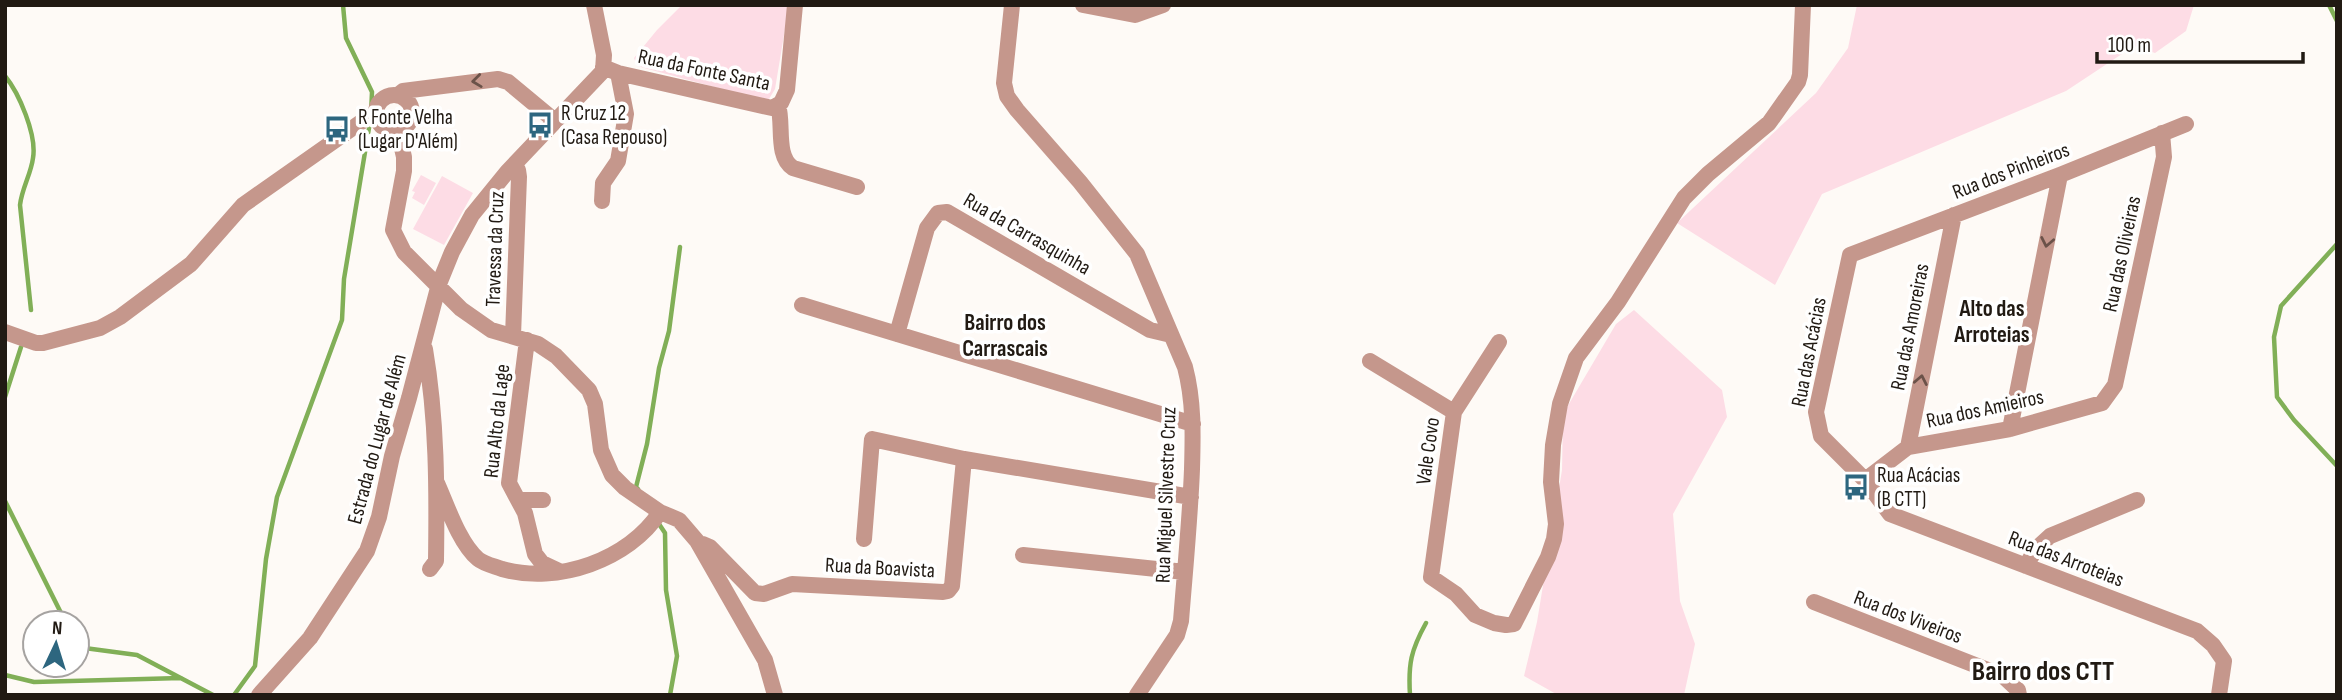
<svg xmlns="http://www.w3.org/2000/svg" width="2342" height="700" font-family="'Sofia Sans Condensed',sans-serif">
<style>
.green{fill:#fddce5}
.lines{fill:none;stroke-linecap:round;stroke-linejoin:round}
.stream{stroke:#81af57;stroke-width:4.5}
.minor{stroke:#c5978c;stroke-width:16}
.oneway{stroke:#6b5249}
.labels{text-anchor:middle;dominant-baseline:central;stroke-width:7;stroke-linejoin:round;paint-order:stroke}
.street-label{font-size:21px;fill:#211a13;stroke:#fff}
.poi-label{font-size:21px;fill:#211a13;stroke:#fff;text-anchor:start}
.neighbourhood-label{font-size:23px;font-weight:bold;fill:#211a13;stroke:#fff}
.district-label{font-size:28px;font-weight:bold;fill:#211a13;stroke:#fff}
</style>
<rect width="100%" height="100%" fill="#fefaf6"/>
<path class="green" d="M 682,5 L 789,5 L 775,89 L 769,99 L 762,100 L 637,66 L 634,58 L 657,30 Z
M 1857,5 L 1892,6 L 2194,5 L 2186,31 L 2155,53 L 2134,46 L 2066,91 L 1822,194 L 1775,285 L 1677,223 L 1816,93 L 1848,48 Z
M 421,175 L 436,183 L 424,205 L 412,198 L 415,192 L 412,191 Z
M 442,176 L 473,193 L 444,245 L 413,229 Z
M 1634,310 L 1722,390 L 1727,417 L 1673,514 L 1680,601 L 1695,644 L 1684,695 L 1558,695 L 1524,676 L 1537,622 L 1562,470 L 1563,414 L 1616,324 Z"/>
<g class="lines">
<path class="stream" d="M 343,5 L 346,38 L 372,92 L 371,114
M 2329,5 L 2337,21
M 5,76 C 19,93 37,135 33,158 C 31,174 22,188 20,205 L 31,310
M 2337,244 L 2281,306 L 2274,337 L 2277,397 L 2294,420 L 2337,466
M 5,397 L 21,347
M 638,489 L 636,487 L 647,444 L 659,368 L 669,331 L 680,247
M 5,501 L 66,623
M 657,521 L 665,533 L 666,590 L 677,656 L 670,695
M 77,647 L 137,655 L 213,695
M 5,675 L 34,682 L 181,678
M 234,695 L 255,666 L 266,559 L 277,497 L 342,320 L 344,279 L 370,122
M 1410,695 C 1408,664 1411,650 1426,623"/>
<path class="minor" d="M 1012,5 L 1004,83 L 1007,96 L 1017,110 L 1080,182 L 1137,254 L 1185,367 C 1194,401 1193,435 1192,469 C 1190,520 1185,570 1181,621 L 1177,635 L 1137,695
M 1083,5 L 1135,15 L 1163,5
M 603,67 L 618,73 L 772,108 L 781,103 L 787,90 L 795,5
M376 113a18 18 0 1 1 36 0a18 18 0 1 1-36 0Z
M 398,95 L 403,91 L 498,79 L 508,82 L 555,121
M 778,105 C 784,124 775,156 793,168 L 857,187
M 2186,124 L 2060,175 L 1850,255 L 1816,412 L 1821,436 L 1865,480 L 1890,514 L 2197,631 L 2213,645 L 2224,661 L 2219,695
M 398,131 L 404,157 L 404,171 L 393,230 L 404,252 L 461,309 L 491,330 L 538,344 L 556,356 L 589,390 L 595,404 L 601,450 L 612,475 L 625,488 L 660,512 L 679,520 L 697,541 L 765,660 L 775,695
M 602,201 L 603,183 L 618,161 L 626,114 L 618,73
M 802,305 L 1193,424
M 5,332 L 36,343 L 43,343 L 100,328 L 120,317 L 191,264 L 243,205 L 364,120 L 373,117 L 377,119
M 897,334 L 927,228 L 938,213 L 947,212 L 1150,330 L 1171,335
M 513,336 L 519,177 L 518,170 L 513,166
M 527,340 L 509,483 L 525,513 L 535,554 L 542,563 L 559,571
M 1499,342 L 1454,412 L 1431,577 L 1456,594 L 1475,615 L 1494,623 L 1506,625 L 1514,624 L 1548,557 L 1554,539 L 1556,524 L 1551,482 L 1553,445 L 1560,404 L 1576,358 L 1618,302 L 1684,198 L 1708,174 L 1769,123 L 1798,82 L 1800,75 L 1803,5
M 425,349 C 437,419 437,490 436,561 L 430,569
M 1370,361 L 1454,412
M 2010,429 L 2060,175
M 1908,447 L 1954,215
M 1865,480 L 1908,447 L 2010,429 L 2102,403 L 2115,385 L 2164,157 L 2162,133
M 437,483 C 447,505 459,543 478,559 C 484,564 494,566 502,569 C 557,585 629,560 660,512
M 519,500 L 543,500
M 864,539 L 872,439 L 964,459
M 703,544 L 710,547 L 755,593 L 764,594 L 792,584 L 943,592 L 948,591 L 952,586 L 964,459 L 1191,497
M 1023,555 L 1185,572
M 2026,566 L 2035,550 L 2050,536 L 2137,500
M 1814,602 L 2003,676 L 2018,690 L 2019,695
M 259,695 L 310,638 L 367,551 L 379,517 L 392,456 L 409,398 L 439,284 L 452,252 L 472,215 L 507,172 L 603,71 L 604,55 L 594,5"/>
</g>
<defs><path id="oneway-chevron" d="M-2-3.5L2.5 0L-2 3.5" fill="none" stroke-width="1.6" stroke-linecap="round" stroke-linejoin="round" transform="scale(1.75)"/></defs>
<g class="oneway">
<use href="#oneway-chevron" transform="translate(477 81) rotate(173)"/>
<use href="#oneway-chevron" transform="translate(2047 242) rotate(101)"/>
<use href="#oneway-chevron" transform="translate(1921 380) rotate(-79)"/>
</g>
<defs>
<g id="bus-bare" transform="scale(2.1)"><path d="M-5-6H5V4H4V6H2V4H-2V6H-4V4H-5ZM-3.5-4V0h7V-4ZM-3.5 1.2v1.5H-2V1.2ZM2 1.2v1.5H3.5V1.2Z" fill="#2d667f" stroke="#fff" stroke-width="2.5" paint-order="stroke"/></g>
</defs>
<g fill-rule="evenodd">
<use href="#bus-bare" x="540" y="125"/>
<use href="#bus-bare" x="337" y="129"/>
<use href="#bus-bare" x="1856" y="487"/>
</g>
<g class="labels">
<g class="street-label">
<text transform="translate(704 70) rotate(12)">Rua da Fonte Santa</text>
<text transform="translate(2011 171) rotate(-21)">Rua dos Pinheiros</text>
<text transform="translate(1027 234) rotate(30)">Rua da Carrasquinha</text>
<text transform="translate(495 249) rotate(-88)">Travessa da Cruz</text>
<text transform="translate(2122 254) rotate(-78)">Rua das Oliveiras</text>
<text transform="translate(1910 327) rotate(-79)">Rua das Amoreiras</text>
<text transform="translate(1809 352) rotate(-79)">Rua das Acácias</text>
<text transform="translate(1985 409) rotate(-12)">Rua dos Amieiros</text>
<text transform="translate(497 421) rotate(-84)">Rua Alto da Lage</text>
<text transform="translate(377 439) rotate(-75)">Estrada do Lugar de Além</text>
<text transform="translate(1428 451) rotate(-82)">Vale Covo</text>
<text transform="translate(1166 495) rotate(-88)">Rua Miguel Silvestre Cruz</text>
<text transform="translate(2066 559) rotate(21)">Rua das Arroteias</text>
<text transform="translate(880 568) rotate(3)">Rua da Boavista</text>
<text transform="translate(1908 617) rotate(21)">Rua dos Viveiros</text>
</g>
<g class="poi-label">
<text x="561" y="113">R Cruz 12<tspan x="561" dy="24">(Casa Repouso)</tspan></text>
<text x="358" y="117">R Fonte Velha<tspan x="358" dy="24">(Lugar D'Além)</tspan></text>
<text x="1877" y="475">Rua Acácias<tspan x="1877" dy="24">(B CTT)</tspan></text>
</g>
<g class="neighbourhood-label">
<text x="1992" y="309">Alto das<tspan x="1992" dy="26">Arroteias</tspan></text>
<text x="1005" y="323">Bairro dos<tspan x="1005" dy="26">Carrascais</tspan></text>
</g>
<g class="district-label">
<text x="2043" y="671">Bairro dos CTT</text>
</g>
</g>
<rect width="2342" height="700" fill="none" stroke="#211a13" stroke-width="14"/>
<g transform="translate(56 644) rotate(4)"><circle r="33" fill="#ffffff" stroke="#a6a3a1" stroke-width="2"/>
<path d="M0-5L12 26L0 18L-12 26Z" fill="#2d667f"/>
<text y="-10" font-size="19" font-weight="bold" text-anchor="middle" fill="#211a13">N</text>
</g>
<path d="M2097 52v10h206v-10" fill="none" stroke="#211a13" stroke-width="3.5"/>
<text x="2108" y="52" font-size="21" fill="#211a13" stroke="#ffffff" stroke-width="5" paint-order="stroke">100 m</text>
</svg>
